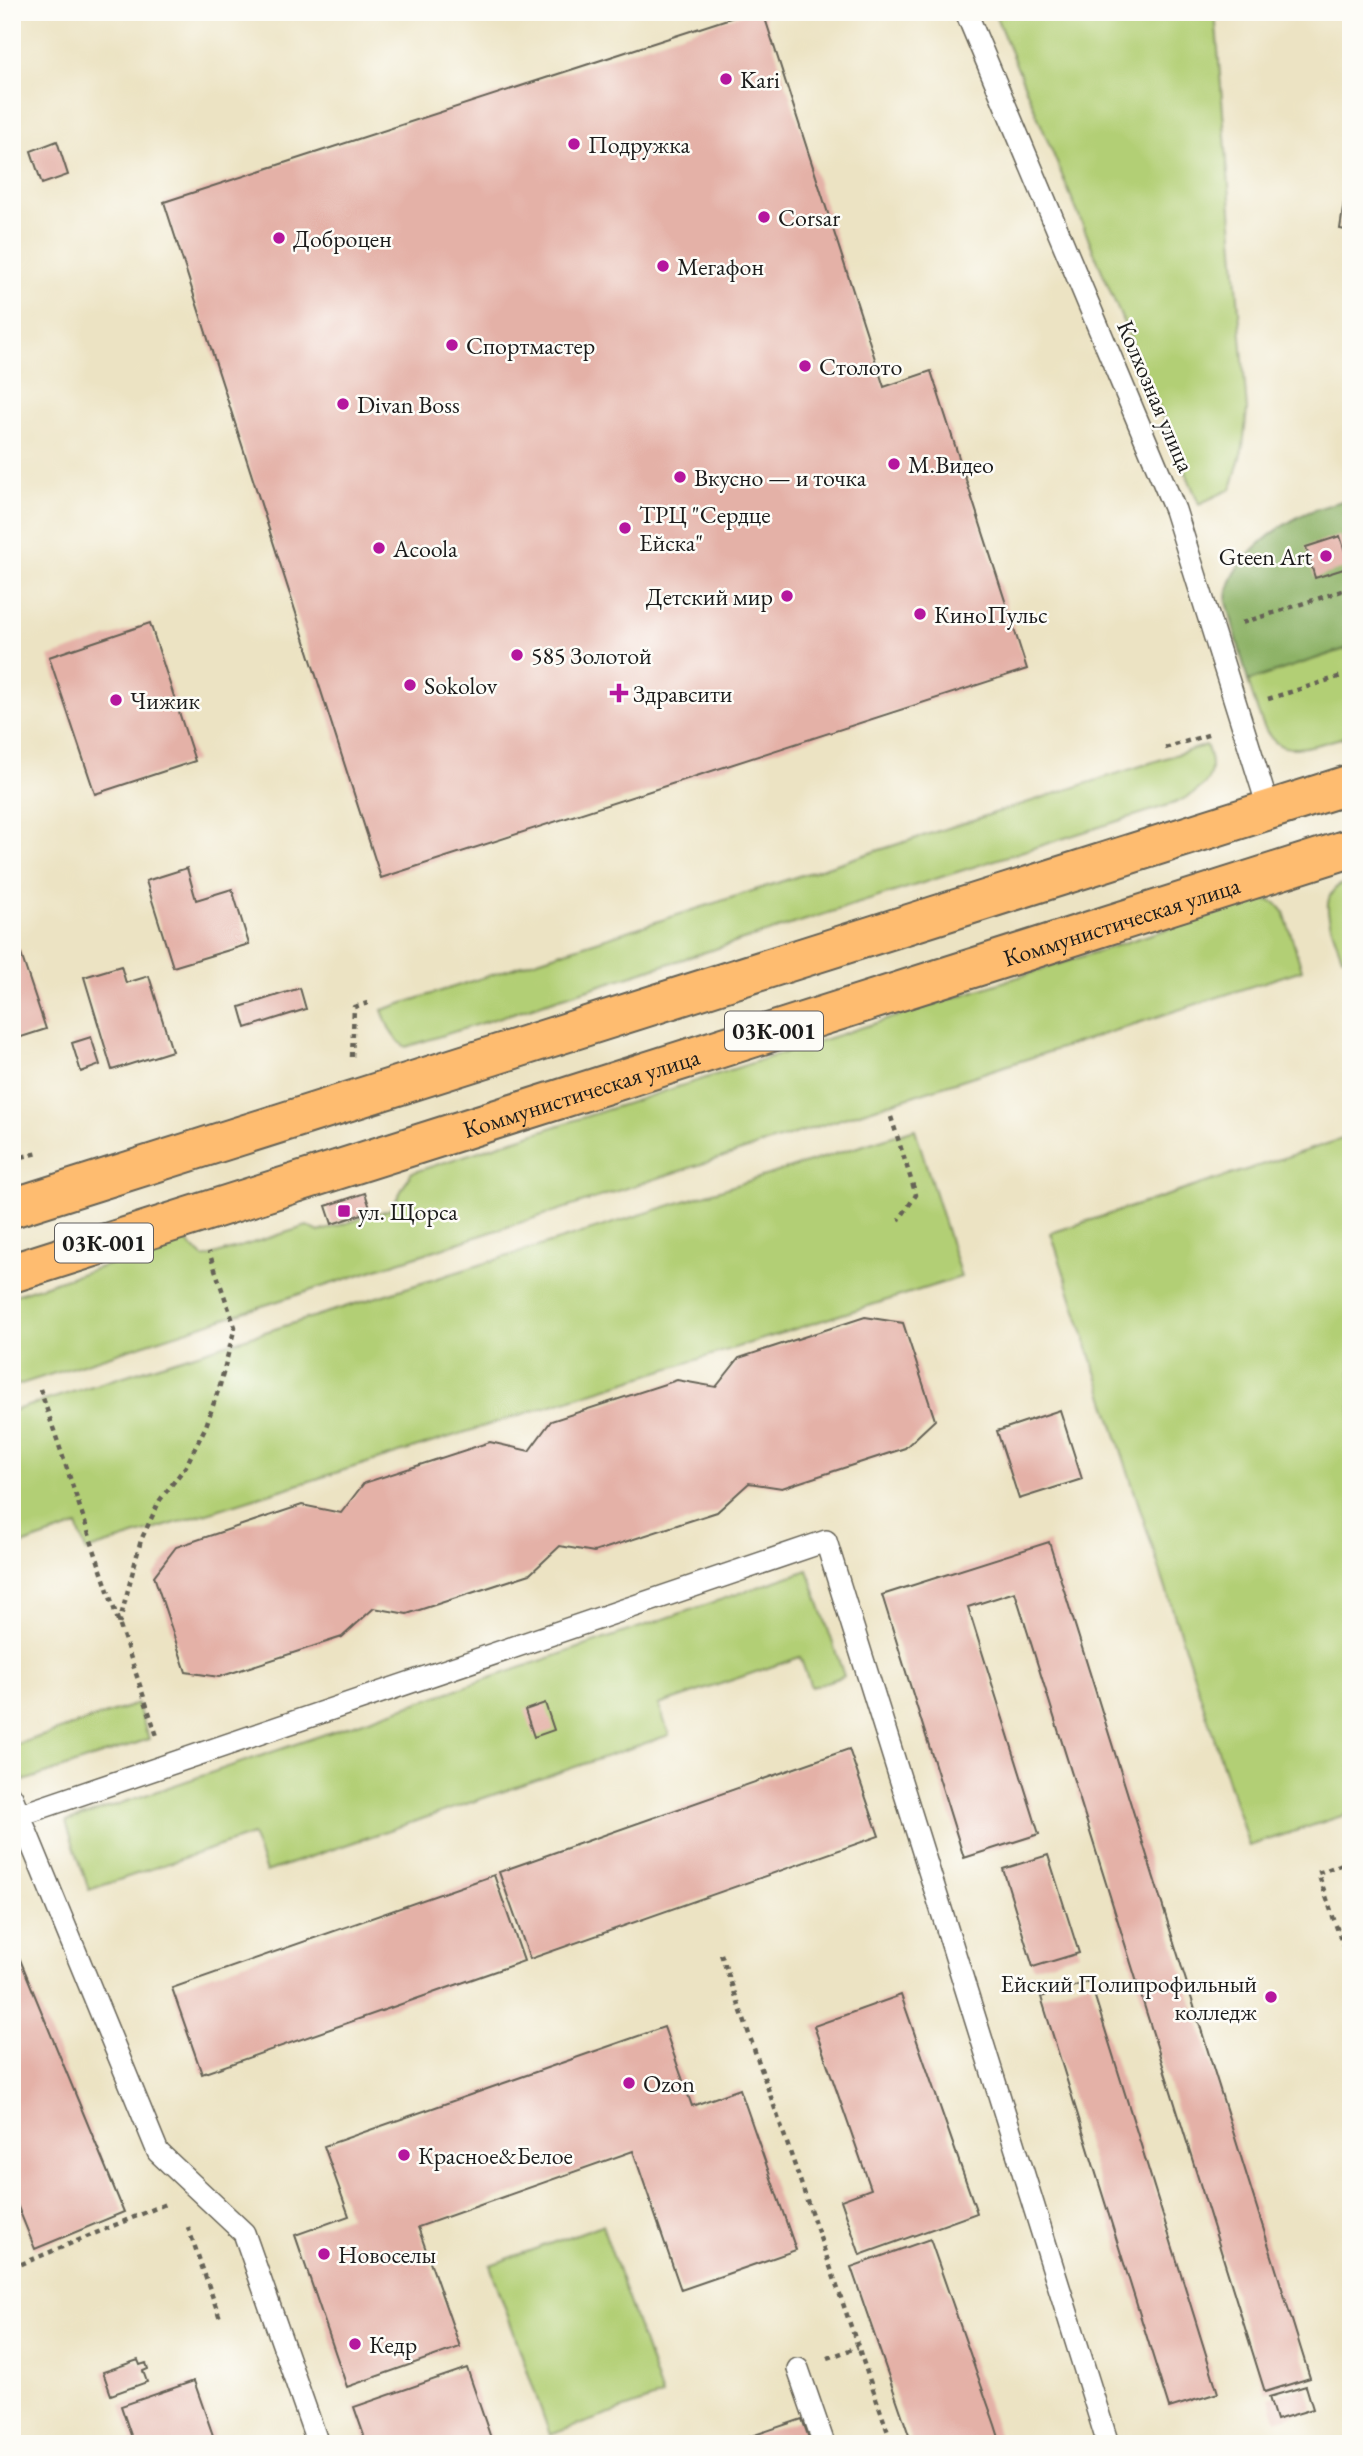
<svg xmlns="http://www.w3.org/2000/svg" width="1363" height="2456" font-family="'EB Garamond',serif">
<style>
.green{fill:#b2cf75;stroke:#677648;stroke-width:2}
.forest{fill:#8db266;stroke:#546741;stroke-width:2}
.building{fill:#e4b1a7}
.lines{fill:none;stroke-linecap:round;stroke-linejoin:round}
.service-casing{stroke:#656256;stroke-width:24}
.primary-casing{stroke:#656256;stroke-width:42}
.path{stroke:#656256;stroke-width:4.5;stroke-dasharray:5 5;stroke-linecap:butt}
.service{stroke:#fff;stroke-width:21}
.primary{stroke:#febc70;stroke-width:38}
.poi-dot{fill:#b5179e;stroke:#fdfcf7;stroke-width:2.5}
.labels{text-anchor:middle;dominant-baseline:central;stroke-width:5;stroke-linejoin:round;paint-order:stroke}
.shield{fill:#fdfcf7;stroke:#605f5e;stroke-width:2}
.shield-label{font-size:23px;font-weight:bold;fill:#1c1c1c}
.poi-label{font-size:24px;fill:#1c1c1c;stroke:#fdfcf7;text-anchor:start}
.street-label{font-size:24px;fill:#1c1c1c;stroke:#fdfcf7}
</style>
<rect width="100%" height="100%" fill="#fdfcf7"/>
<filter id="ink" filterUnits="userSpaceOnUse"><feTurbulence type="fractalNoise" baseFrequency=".0143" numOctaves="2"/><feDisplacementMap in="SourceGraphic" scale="14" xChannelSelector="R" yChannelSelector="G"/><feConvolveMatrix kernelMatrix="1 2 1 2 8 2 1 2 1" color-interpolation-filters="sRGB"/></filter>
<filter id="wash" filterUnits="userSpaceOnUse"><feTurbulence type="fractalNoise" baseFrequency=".00686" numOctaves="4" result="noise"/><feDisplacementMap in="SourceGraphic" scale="28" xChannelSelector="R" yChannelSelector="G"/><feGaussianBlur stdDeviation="1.57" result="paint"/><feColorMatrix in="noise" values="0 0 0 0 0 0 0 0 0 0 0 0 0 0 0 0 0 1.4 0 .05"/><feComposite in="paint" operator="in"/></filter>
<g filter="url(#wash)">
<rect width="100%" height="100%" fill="#ece3c3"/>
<path class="green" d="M 994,12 L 1215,12 L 1247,410 L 1243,447 L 1231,489 L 1199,504 Z
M 1351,647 L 1351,735 C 1275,758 1271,757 1248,681 Z
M 1206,745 C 1220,778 1204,790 1175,803 L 406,1047 C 391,1038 388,1026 382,1010 Z
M 1351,880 L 1351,954 L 1342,957 C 1333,928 1311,892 1351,880 Z
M 1260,899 C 1272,900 1277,902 1284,912 L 1302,970 L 12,1387 L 12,1296 L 184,1240 L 204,1258 L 307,1226 L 319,1232 L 391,1209 L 411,1173 Z
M 915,1129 L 961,1277 L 86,1551 L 77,1526 L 12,1548 L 12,1411 Z
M 1351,1136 L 1351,1813 L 1249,1846 L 1051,1233 Z
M 808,1570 L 844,1676 L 811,1687 L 800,1657 L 659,1705 L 669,1735 L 266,1872 L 252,1835 L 89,1890 L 66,1822 Z
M 137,1704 L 149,1739 L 24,1781 L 12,1746 Z
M 602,2225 L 662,2396 L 550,2435 L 490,2265 Z"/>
<path class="forest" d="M 1351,498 L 1351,647 L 1248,681 L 1227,602 C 1226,566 1269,533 1298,517 C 1314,508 1334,504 1351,498 Z"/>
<g id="blocks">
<path class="building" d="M 749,12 L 763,12 L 884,387 L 931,371 L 1027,669 L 381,878 L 164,202 Z
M 57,141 L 68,175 L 42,184 L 31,151 Z
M 1348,175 L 1351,176 L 1351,231 L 1340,229 Z
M 1340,536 L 1350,567 L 1315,578 L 1306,547 Z
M 150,623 L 195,761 L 95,794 L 49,657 Z
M 187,868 L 196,900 L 232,889 L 249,944 L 173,967 L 146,881 Z
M 19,948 L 46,1029 L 12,1040 L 12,951 Z
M 121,966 L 126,983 L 149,976 L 172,1051 L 112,1070 L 84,977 Z
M 300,988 L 306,1009 L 246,1028 L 240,1007 Z
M 91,1037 L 100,1065 L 81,1072 L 72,1043 Z
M 365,1193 L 371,1211 L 332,1224 L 326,1206 Z
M 865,1317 L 903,1323 L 935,1420 L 905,1448 L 782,1488 L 749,1483 L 717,1512 L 594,1552 L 560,1546 L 530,1574 L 407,1614 L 374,1608 L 342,1637 L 219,1677 L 186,1672 L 154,1576 L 176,1547 L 302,1505 L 341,1513 L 364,1483 L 490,1442 L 529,1451 L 551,1421 L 677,1380 L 716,1387 L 739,1358 Z
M 1060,1410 L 1082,1479 L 1019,1499 L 997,1431 Z
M 1049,1542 L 1310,2378 L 1265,2392 L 1015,1592 L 968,1607 L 1039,1834 L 964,1858 L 882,1595 Z
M 545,1703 L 554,1730 L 534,1737 L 525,1710 Z
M 849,1749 L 879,1836 L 530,1959 L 499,1872 Z
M 1048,1855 L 1079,1953 L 1033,1967 L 1003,1869 Z
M 494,1875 L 524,1961 L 202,2074 L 172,1988 Z
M 12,1940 L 124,2212 L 35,2249 L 12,2192 Z
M 1090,1981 L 1218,2393 L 1169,2408 L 1041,1997 Z
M 901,1995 L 977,2213 L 860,2255 L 841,2200 L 871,2189 L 814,2026 Z
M 664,2027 L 692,2106 L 740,2089 L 796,2250 L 681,2290 L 633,2151 L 418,2227 L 460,2347 L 347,2387 L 295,2235 L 349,2216 L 324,2146 Z
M 930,2239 L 995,2425 L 1001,2444 L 912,2444 L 851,2267 Z
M 138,2360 L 140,2365 L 146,2363 L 148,2369 L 143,2371 L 147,2382 L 111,2395 L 103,2372 Z
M 467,2368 L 493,2444 L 367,2444 L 354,2407 Z
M 194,2381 L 216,2444 L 134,2444 L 121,2406 Z
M 1306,2386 L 1313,2409 L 1276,2420 L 1269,2397 Z
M 802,2419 L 811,2444 L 731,2444 L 731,2443 Z"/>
</g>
</g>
<g filter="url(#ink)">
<use href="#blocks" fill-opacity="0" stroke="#656256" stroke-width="2"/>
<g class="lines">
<g class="service-casing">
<path id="service" d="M 966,12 L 1175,510 L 1269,810
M 12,1797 L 158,2152 L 244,2233 L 318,2444
M 20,1815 L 826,1541 L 1108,2444
M 798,2369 L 824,2444"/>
</g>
<g class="primary-casing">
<g id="primary">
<path d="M 12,1208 L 1351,784"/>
<path id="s1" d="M 12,1273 L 1351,848"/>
</g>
</g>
<path class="path" d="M 1242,623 L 1351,588
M 1268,699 L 1351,673
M 1165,748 L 1211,734
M 352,1057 L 354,1007 L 368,1003
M 891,1117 L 916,1195 L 899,1220
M 12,1159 L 39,1153
M 40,1389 L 157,1736
M 119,1624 L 141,1540 L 160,1500 L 186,1466 L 206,1426 L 220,1385 L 235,1327 L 209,1252
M 1351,1861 L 1318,1873 L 1351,1969
M 721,1954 L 892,2444
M 188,2227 L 221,2321
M 12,2268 L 168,2203
M 828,2358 L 858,2347"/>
<use href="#service" class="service"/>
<use href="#primary" class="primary"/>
</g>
</g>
<g class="poi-dot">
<circle cx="726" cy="79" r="7"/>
<circle cx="574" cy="144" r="7"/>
<circle cx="764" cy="217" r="7"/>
<circle cx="279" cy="238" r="7"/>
<circle cx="663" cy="266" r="7"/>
<circle cx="452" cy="345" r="7"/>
<circle cx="805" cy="366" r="7"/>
<circle cx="343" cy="404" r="7"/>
<circle cx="894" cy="464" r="7"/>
<circle cx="680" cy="477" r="7"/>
<circle cx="625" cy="528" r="7"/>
<circle cx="379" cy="548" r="7"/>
<circle cx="1326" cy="556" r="7"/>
<circle cx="787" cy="596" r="7"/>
<circle cx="920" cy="614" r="7"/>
<circle cx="517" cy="655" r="7"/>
<circle cx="410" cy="685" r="7"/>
<path d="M615.5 682.5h7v7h7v7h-7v7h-7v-7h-7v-7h7z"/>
<circle cx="116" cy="700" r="7"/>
<rect x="337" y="1204" width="14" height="14" rx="3.5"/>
<circle cx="1271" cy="1997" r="7"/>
<circle cx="629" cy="2083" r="7"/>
<circle cx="404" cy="2155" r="7"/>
<circle cx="324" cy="2254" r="7"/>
<circle cx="355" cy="2344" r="7"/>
</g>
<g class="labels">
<g class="shield">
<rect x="725" y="1011.5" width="98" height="39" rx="5"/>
<rect x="55" y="1223.5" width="98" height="39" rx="5"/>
</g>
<g class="shield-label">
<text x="774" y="1031">03К-001</text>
<text x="104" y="1243">03К-001</text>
</g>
<g class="poi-label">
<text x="740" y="79">Kari</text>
<text x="588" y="144">Подружка</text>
<text x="778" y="217">Corsar</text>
<text x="293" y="238">Доброцен</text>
<text x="677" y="266">Мегафон</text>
<text x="466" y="345">Спортмастер</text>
<text x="819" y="366">Столото</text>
<text x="357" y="404">Divan Boss</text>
<text x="908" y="464">М.Видео</text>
<text x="694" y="477">Вкусно — и точка</text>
<text x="639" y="514">ТРЦ "Сердце<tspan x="639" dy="28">Ейска"</tspan></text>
<text x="393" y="548">Acoola</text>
<text x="1312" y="556" text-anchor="end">Gteen Art</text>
<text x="773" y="596" text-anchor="end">Детский мир</text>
<text x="934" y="614">КиноПульс</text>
<text x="531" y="655">585 Золотой</text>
<text x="424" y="685">Sokolov</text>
<text x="633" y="693">Здравсити</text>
<text x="130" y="700">Чижик</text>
<text x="358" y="1211">ул. Щорса</text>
<text x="1257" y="1983" text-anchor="end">Ейский Полипрофильный<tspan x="1257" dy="28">колледж</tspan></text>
<text x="643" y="2083">Ozon</text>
<text x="418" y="2155">Красное&amp;Белое</text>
<text x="338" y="2254">Новоселы</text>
<text x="369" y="2344">Кедр</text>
</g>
<g class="street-label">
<text transform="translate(1156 396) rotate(67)">Колхозная улица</text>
<text stroke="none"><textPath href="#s1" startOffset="1164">Коммунистическая улица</textPath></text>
<text stroke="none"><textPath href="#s1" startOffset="597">Коммунистическая улица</textPath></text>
</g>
</g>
<rect width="1363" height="2456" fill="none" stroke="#fdfcf7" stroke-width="42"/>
</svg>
